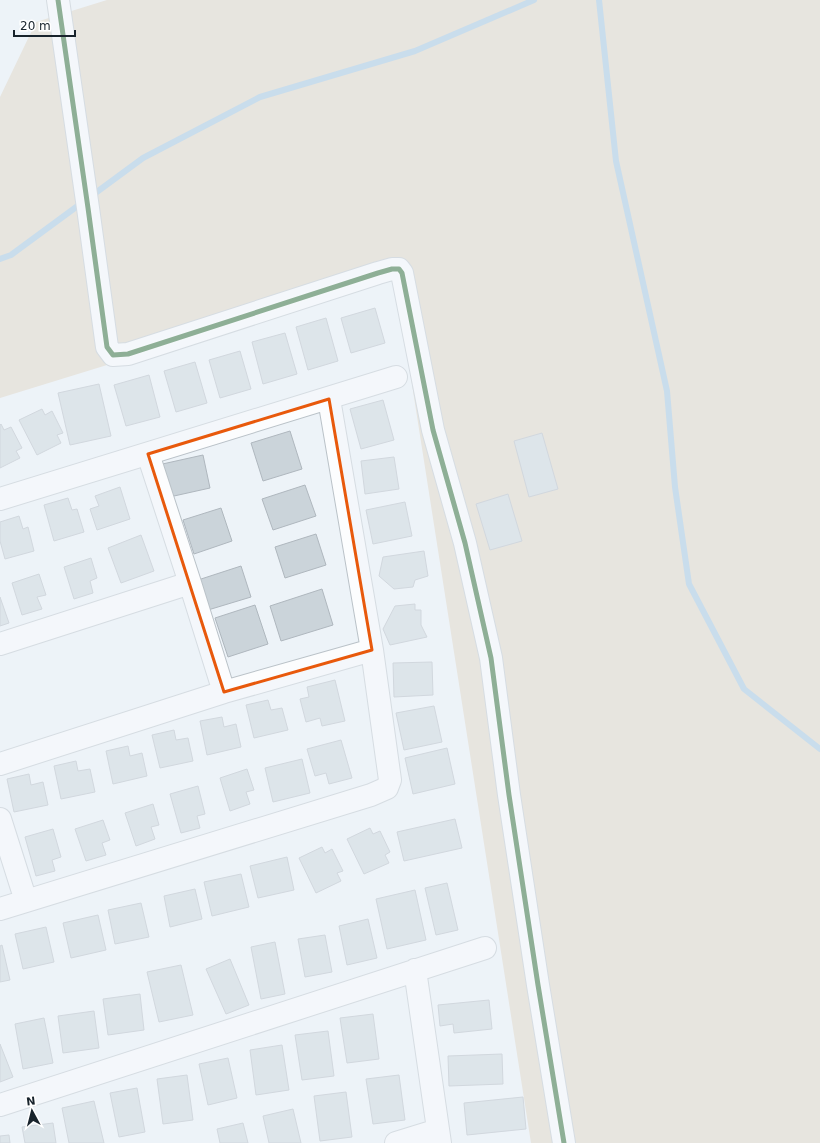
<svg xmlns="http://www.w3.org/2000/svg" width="820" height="1143" font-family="'DejaVu Sans',sans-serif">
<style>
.green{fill:#e0d4c0}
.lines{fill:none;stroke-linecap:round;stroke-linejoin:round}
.stream{stroke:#9dc3de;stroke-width:6}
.building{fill:#cbd4da;stroke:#afb7be}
.street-casing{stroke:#bac2c8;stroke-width:24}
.street{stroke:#fcfdfe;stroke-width:22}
.cycleway-casing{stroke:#fff;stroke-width:8}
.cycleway{stroke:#1b5e20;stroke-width:5}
.marked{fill:none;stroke:#e8590c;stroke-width:3;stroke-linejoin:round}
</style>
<rect width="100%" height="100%" fill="#edf3f8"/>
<path class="green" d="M 107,0 L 820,0 L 820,1143 L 531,1143 L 395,276 L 0,398 L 0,97 L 36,22 Z"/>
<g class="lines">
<path class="stream" d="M 599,0 L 616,161 L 667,391 L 675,487 L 689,584 L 744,689 L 820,749
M 90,197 L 143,158 L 260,97 L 415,51 L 534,0
M 0,259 L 11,255 L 83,202"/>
</g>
<path class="building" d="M 375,308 L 385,343 L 351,353 L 341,318 Z
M 326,318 L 338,361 L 308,370 L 296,327 Z
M 285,333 L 297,374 L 263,384 L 252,342 Z
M 240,351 L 251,389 L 220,398 L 209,360 Z
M 195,362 L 207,403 L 176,412 L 164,371 Z
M 149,375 L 160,417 L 126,426 L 114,385 Z
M 99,384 L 111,436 L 70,445 L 58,393 Z
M 383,400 L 394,440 L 361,449 L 350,409 Z
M 42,409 L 45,415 L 52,411 L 63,433 L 57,435 L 61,443 L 37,455 L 19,420 Z
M 1,424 L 4,430 L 11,427 L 22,448 L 16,451 L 20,458 L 0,468 L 0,425 Z
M 290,431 L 302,469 L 263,481 L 251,443 Z
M 542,433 L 558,489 L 529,497 L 514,441 Z
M 203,455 L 210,488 L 165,498 L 158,465 Z
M 394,457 L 399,489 L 365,494 L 361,461 Z
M 305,485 L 316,516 L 273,530 L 262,499 Z
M 120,487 L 130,519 L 97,530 L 90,509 L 99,506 L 95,496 Z
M 508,494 L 522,541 L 490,550 L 476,504 Z
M 68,498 L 72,510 L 77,509 L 84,532 L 54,541 L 44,505 Z
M 405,502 L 412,536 L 373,544 L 366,510 Z
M 221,508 L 232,541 L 194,554 L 183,520 Z
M 19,516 L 23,529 L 28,527 L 34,551 L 5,559 L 0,541 L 0,522 Z
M 316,534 L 326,565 L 285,578 L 275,547 Z
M 141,535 L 154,571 L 121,583 L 108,548 Z
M 424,551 L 428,576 L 415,580 L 413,587 L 394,589 L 379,576 L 383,557 Z
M 91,558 L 97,578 L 90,581 L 93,593 L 74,599 L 64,567 Z
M 241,566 L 251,597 L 208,610 L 198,580 Z
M 39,574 L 46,595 L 37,597 L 42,609 L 22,615 L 12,583 Z
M 322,589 L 333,625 L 281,641 L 270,606 Z
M 0,597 L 9,623 L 0,626 Z
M 415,604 L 415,610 L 421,610 L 421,625 L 427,637 L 390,645 L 383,629 L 395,606 Z
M 255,605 L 268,644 L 228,657 L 215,618 Z
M 432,662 L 433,695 L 394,697 L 393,663 Z
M 335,680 L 345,721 L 322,726 L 320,718 L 306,722 L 300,699 L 309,697 L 307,687 Z
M 268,700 L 271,710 L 282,708 L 288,730 L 254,738 L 246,705 Z
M 434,706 L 442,742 L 404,750 L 396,713 Z
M 222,717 L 224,727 L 236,724 L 241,747 L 207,755 L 200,721 Z
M 174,730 L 176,740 L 188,738 L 193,761 L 160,768 L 152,735 Z
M 341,740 L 352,778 L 329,784 L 326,773 L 315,776 L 307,749 Z
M 128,746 L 130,756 L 142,753 L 147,776 L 113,784 L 106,751 Z
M 447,748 L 455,784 L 413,794 L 405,758 Z
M 302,759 L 310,793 L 273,802 L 265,768 Z
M 76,761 L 78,771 L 90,769 L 95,792 L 61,799 L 54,766 Z
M 247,769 L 254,790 L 246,792 L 250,804 L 230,811 L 220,778 Z
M 29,774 L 31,785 L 43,782 L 48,805 L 14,812 L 7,779 Z
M 198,786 L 205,814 L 197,816 L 200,828 L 181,833 L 170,794 Z
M 153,804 L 159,825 L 151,827 L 155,839 L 136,846 L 125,813 Z
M 455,819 L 462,848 L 404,861 L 397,832 Z
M 103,820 L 110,840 L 102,843 L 106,855 L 86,861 L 75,829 Z
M 370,828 L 373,834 L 380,831 L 390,852 L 385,855 L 389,863 L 364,874 L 347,839 Z
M 53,829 L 61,857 L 52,860 L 55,871 L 36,876 L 25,837 Z
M 322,847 L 325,853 L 332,849 L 343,871 L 337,873 L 341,881 L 316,893 L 299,858 Z
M 287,857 L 294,890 L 258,898 L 250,866 Z
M 241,874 L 249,907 L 212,916 L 204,882 Z
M 447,883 L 458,930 L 436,935 L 425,888 Z
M 195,889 L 202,919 L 170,927 L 164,896 Z
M 415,890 L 426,940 L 387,949 L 376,899 Z
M 141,903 L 149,937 L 115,944 L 108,910 Z
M 98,915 L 106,950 L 71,958 L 63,923 Z
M 368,919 L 377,958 L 347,965 L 339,926 Z
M 46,927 L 54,962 L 23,969 L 15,934 Z
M 325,935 L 332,972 L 305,977 L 298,939 Z
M 275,942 L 285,994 L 261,999 L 251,947 Z
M 2,945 L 10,980 L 0,982 L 0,946 Z
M 230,959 L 249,1005 L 226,1014 L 206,969 Z
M 181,965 L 193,1015 L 159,1022 L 147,972 Z
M 140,994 L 144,1030 L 108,1035 L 103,999 Z
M 489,1000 L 492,1029 L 454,1033 L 453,1024 L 440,1026 L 438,1005 Z
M 94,1011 L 99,1048 L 63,1053 L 58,1016 Z
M 373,1014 L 379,1059 L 347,1063 L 340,1018 Z
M 44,1018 L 53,1063 L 23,1069 L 15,1024 Z
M 328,1031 L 334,1076 L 302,1080 L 295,1035 Z
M 0,1044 L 13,1077 L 0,1082 Z
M 282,1045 L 289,1090 L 256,1095 L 250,1050 Z
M 502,1054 L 503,1084 L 449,1086 L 448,1056 Z
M 228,1058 L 237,1098 L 208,1105 L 199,1064 Z
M 187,1075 L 193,1120 L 163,1124 L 157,1079 Z
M 399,1075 L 405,1120 L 373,1124 L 366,1079 Z
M 137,1088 L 145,1132 L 119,1137 L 110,1093 Z
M 346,1092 L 352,1137 L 320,1141 L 314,1096 Z
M 523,1097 L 526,1129 L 467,1135 L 464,1103 Z
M 94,1101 L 104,1143 L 69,1143 L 62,1108 Z
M 293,1109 L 301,1143 L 269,1143 L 263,1116 Z
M 53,1123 L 56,1143 L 25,1143 L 22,1127 Z
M 243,1123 L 248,1143 L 220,1143 L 217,1129 Z
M 9,1135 L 10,1143 L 0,1143 L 0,1136 Z"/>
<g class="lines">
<g class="street-casing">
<path id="street" d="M 58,0 L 88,208 L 107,347 L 113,355 L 128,354 L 378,273 L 392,269 L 399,269 L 402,273 L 433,430 L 465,543 L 491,658 L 509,795 L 538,985 L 564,1143
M 148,454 L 190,583 L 224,692
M 0,499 L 396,377
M 0,644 L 190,583
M 0,764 L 224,692 L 372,650
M 0,819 L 26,901
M 0,909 L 371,795 L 387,788 L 390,780 L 372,650 L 329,399
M 415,970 L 440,1143
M 0,1105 L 485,948
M 396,1143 L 438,1130"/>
</g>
<use href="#street" class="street"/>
<g class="cycleway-casing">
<path id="cycleway" d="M 58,0 L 88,208 L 107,347 L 113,355 L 128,354 L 378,273 L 392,269 L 399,269 L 402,273 L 433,430 L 465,543 L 491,658 L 509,795 L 538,985 L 564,1143"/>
</g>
<use href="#cycleway" class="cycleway"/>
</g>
<path d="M0 0H820V1143H0ZM 329,399 L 372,650 L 224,692 L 148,454 Z" fill="#edf3f8" fill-opacity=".55" fill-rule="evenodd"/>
<path class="marked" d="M 329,399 L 372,650 L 224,692 L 148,454 Z"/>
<g transform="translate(32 1111) rotate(353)" stroke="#ffffff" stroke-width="3" paint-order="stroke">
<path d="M0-3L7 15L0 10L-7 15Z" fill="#18232c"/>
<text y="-6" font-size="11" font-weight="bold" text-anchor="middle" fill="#18232c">N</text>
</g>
<path d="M14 30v6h61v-6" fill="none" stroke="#18232c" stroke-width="2"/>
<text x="20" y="30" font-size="12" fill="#18232c" stroke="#ffffff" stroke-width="3" paint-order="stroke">20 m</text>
</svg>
